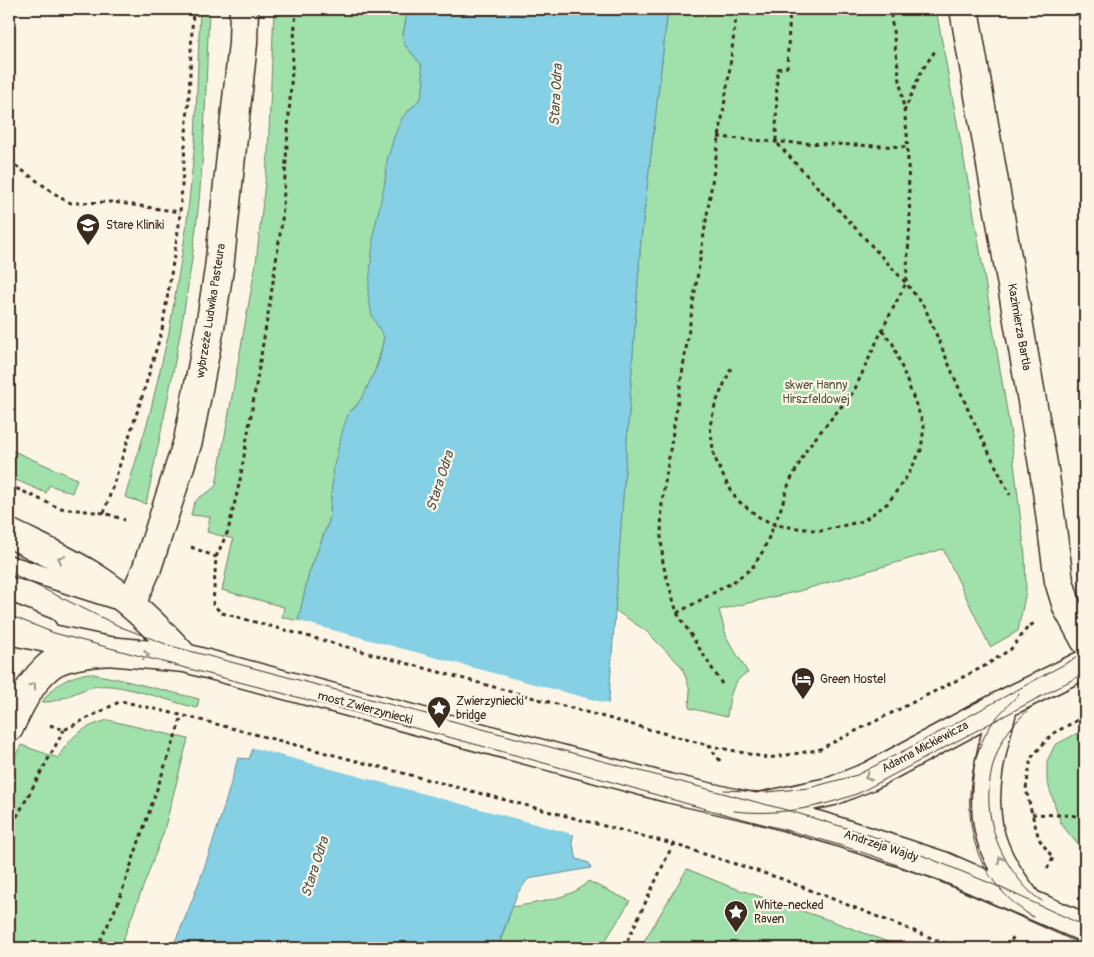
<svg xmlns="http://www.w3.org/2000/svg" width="1094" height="957" font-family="Pangolin,sans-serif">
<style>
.green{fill:#a0e0aa;stroke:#6e8564}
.water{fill:#85d0e5;stroke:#678e95}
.pier{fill:#fcf5e5}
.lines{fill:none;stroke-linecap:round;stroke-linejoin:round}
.service-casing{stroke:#3b2a1e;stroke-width:22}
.minor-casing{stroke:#3b2a1e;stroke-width:31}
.secondary-casing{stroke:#3b2a1e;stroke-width:31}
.path{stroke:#3b2a1e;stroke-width:3;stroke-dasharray:4 4;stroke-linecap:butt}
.service{stroke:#fcf5e5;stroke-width:19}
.minor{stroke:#fcf5e5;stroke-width:28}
.secondary{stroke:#fcf5e5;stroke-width:28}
.tram{stroke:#3b2a1e;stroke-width:1}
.oneway{stroke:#9c9082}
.labels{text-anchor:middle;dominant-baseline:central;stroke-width:4.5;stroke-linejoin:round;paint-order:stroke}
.poi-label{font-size:12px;fill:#3b2a1e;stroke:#fcf5e5;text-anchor:start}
.street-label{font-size:12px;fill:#3b2a1e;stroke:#fcf5e5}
.park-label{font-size:12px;fill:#545841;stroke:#fcf5e5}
.water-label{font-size:14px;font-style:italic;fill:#4e5450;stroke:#fcf5e5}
</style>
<rect width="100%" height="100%" fill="#fcf5e5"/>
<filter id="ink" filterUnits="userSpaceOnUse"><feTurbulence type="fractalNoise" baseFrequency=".02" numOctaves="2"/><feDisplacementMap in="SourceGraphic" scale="10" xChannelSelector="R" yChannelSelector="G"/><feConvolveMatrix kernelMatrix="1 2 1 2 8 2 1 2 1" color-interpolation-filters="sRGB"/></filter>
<g filter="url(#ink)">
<path class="green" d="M 200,9 L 209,9 C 206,82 205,155 196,228 C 185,321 165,413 146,504 L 125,497 L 149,417 L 169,332 L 186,230 L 195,142 Z
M 274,9 L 408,9 L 403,35 L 404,44 L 421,64 L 424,83 L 421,98 L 402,118 L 394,138 L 387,161 L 385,182 L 384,337 C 379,360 370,397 349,412 L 334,466 L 329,521 L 309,573 L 298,621 L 282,617 L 284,607 L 222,590 L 233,539 L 207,532 L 210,517 L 191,515 C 195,492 203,500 216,485 L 256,263 L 268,156 Z
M 668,9 L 936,9 L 972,203 L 1010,429 L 1025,556 L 1026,591 L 1018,631 L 990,647 L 943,549 L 799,591 L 719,610 L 727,638 L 748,673 C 731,679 729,702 727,717 L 689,708 L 690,690 L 682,667 L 646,631 L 615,610 L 641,238 Z
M 9,449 L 77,479 L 72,493 L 49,485 L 46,493 L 9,477 Z
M 88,673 L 118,679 L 199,699 L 197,708 C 171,702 122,683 98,686 C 80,688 59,704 42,702 C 54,685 67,677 88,673 Z
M 108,720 L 188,739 L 163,834 L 120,948 L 9,948 L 9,767 L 21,745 L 58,758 C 71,735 83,727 108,720 Z
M 1085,729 L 1085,859 L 1079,846 L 1061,824 L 1047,781 L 1047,761 L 1055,745 Z
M 687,869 L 726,885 L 832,921 L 904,948 L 640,948 Z
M 588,881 L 630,901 L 601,948 L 498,948 L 512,907 C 531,904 578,897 588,881 Z"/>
<path class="water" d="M 408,9 L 668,9 L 641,239 L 609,699 L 572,841 L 577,859 L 589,863 L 591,868 L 528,879 L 517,894 L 497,948 L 172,948 C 200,887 220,823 238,758 L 249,759 L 298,621 L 309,573 L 329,521 L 334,466 L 343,429 L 349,412 L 356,407 L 364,394 L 379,362 L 384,337 L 372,316 L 368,295 L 374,231 L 385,182 L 387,161 L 394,137 L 402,118 L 421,98 L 424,83 L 421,64 L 404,44 L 403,35 Z"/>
<path class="pier" d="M 295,620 L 609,704 L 576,835 L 250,747 Z"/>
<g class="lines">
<g class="service-casing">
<path id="service" d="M 9,565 L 115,599
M 9,613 L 47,628"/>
</g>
<g class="minor-casing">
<path id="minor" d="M 964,9 L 1045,476 L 1059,581 L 1067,607 L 1085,640
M 131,604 L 147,568 L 188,441 L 210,327 L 219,269 L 243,43 L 244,9
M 9,728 C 18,708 35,673 55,662 C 71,654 91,653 108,651"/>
</g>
<g class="secondary-casing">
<path id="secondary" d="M 9,533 C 37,547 67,560 94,577 C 129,599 158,628 185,658
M 9,630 L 108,651 L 185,658 L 668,788 L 756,808 L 830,829 L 943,866 L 1085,928
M 1004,704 C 993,745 980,788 989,830 C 995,857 1011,880 1027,901
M 760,807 L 833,791 L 870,776 L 1004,704 L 1085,664"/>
</g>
<path class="path" d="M 296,9 L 282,221 L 270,302 L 240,480 L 228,531 L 216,557 L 213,605 L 222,613 L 707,745 L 768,758 L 818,750 L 983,667 L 1011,649 L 1028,627 L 1036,622
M 790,9 L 787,67 L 777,69 L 776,142 L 906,283 L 925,308 L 970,414 L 1010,495
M 904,112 L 922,70 L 935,51
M 718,137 L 776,142 L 908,147
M 9,161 L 61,198 L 71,203 L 113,202 L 180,212
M 731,368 L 715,405 L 710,426 L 714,456 L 725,480 L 737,500 L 759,517 L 775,525 L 820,531 L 863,521 L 888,503 L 908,475 L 921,450 L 924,426 L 893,344 L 882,330
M 9,485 L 59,508 L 104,513 L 125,520
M 104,513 L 142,397 L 162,330 L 179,225 L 189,94 L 193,9
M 191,547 L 216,557
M 677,613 L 733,582 L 752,568 L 763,551 L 780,511 L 789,483 L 808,447 L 854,391 L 882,330 L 906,283 L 910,222 L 907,132 L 890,9
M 722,684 L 677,613 L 663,564 L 661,536 L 662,502 L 729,74 L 737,9
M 50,725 L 64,730 L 121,701 L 193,718 L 673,844 L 782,879 L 957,948
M 708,745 L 721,762
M 1032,814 L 1085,816
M 9,831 L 64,730
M 1047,869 L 1053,858 L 1039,839 L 1032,814 L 1026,789 L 1031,758 L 1052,734 L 1085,716
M 97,948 L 118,903 L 182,716
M 624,948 L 673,844
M 1008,948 L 1014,935"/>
<use href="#service" class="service"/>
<use href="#minor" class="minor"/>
<use href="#secondary" class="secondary"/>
<path class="tram" d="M 9,572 L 121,627 L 171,646 L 790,811 L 863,833 L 897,845 L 997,886 L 1085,926
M 9,615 L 54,633 C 265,690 478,742 688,804 C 750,822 814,835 876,857 C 947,883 1016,915 1085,946
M 1019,694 C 1010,703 1001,712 993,722 C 965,761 962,827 985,868 C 997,888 1013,905 1033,917
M 1031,707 C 1020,718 1009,728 1002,742 C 979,787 987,839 1018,878 C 1025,887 1032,895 1042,901
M 724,790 L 767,792 L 809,788 L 857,775 L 936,734 L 1085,653
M 734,811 C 777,816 819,808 859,793 L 1085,673"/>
</g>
<defs><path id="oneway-chevron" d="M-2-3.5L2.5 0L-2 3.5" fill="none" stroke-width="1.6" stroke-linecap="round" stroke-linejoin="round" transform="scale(1.25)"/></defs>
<g class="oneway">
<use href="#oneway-chevron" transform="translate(61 559) rotate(-152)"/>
<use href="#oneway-chevron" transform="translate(146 655) rotate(5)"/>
<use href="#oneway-chevron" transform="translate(33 686) rotate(-56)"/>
<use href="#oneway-chevron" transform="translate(868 777) rotate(155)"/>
<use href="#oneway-chevron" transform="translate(1001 860) rotate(-115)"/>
</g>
</g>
<defs>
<g id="university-pin" transform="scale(1.25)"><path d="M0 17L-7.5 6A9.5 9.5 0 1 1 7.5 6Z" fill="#3b2a1e" stroke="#fcf5e5"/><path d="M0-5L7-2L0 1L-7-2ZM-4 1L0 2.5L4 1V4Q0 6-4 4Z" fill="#fff"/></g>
<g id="hotel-pin" transform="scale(1.25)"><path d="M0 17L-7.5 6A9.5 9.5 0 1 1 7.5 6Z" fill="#3b2a1e" stroke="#fcf5e5"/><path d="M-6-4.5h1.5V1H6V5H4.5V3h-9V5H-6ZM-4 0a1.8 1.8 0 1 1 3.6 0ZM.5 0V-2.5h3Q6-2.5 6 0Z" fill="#fff"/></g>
<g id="sight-pin" transform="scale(1.25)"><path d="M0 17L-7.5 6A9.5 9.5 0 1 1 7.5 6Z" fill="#3b2a1e" stroke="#fcf5e5"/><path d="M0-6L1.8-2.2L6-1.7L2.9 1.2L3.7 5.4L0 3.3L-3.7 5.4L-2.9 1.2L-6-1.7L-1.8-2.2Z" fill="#fff"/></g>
</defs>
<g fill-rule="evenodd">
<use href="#university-pin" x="88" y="225"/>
<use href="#hotel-pin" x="803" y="679"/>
<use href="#sight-pin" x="439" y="708"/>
<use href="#sight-pin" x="736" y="912"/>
</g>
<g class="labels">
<g class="poi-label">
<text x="106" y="225">Stare Kliniki</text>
<text x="820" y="679">Green Hostel</text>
<text x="456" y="701">Zwierzyniecki<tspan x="456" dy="14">bridge</tspan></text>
<text x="754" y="905">White-necked<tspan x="754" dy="14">Raven</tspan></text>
</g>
<g class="street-label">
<text transform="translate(211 311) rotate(-81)">wybrzeże Ludwika Pasteura</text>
<text transform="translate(1019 327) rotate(80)">Kazimierza Bartla</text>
<text transform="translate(365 708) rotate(15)">most Zwierzyniecki</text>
<text transform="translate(925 747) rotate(-28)">Adama Mickiewicza</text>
<text transform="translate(881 846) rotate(18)">Andrzeja Wajdy</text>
</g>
<g class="park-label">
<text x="816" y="385">skwer Hanny<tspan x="816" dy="14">Hirszfeldowej</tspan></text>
</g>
<g class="water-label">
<text transform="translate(556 95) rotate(-87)">Stara Odra</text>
<text transform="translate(440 481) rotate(-72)">Stara Odra</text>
<text transform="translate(315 867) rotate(-72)">Stara Odra</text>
</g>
</g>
<rect width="1094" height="957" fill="none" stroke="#fcf5e5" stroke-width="30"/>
<rect x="15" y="15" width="1064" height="927" fill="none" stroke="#3b2a1e" stroke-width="2" filter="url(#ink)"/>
</svg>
